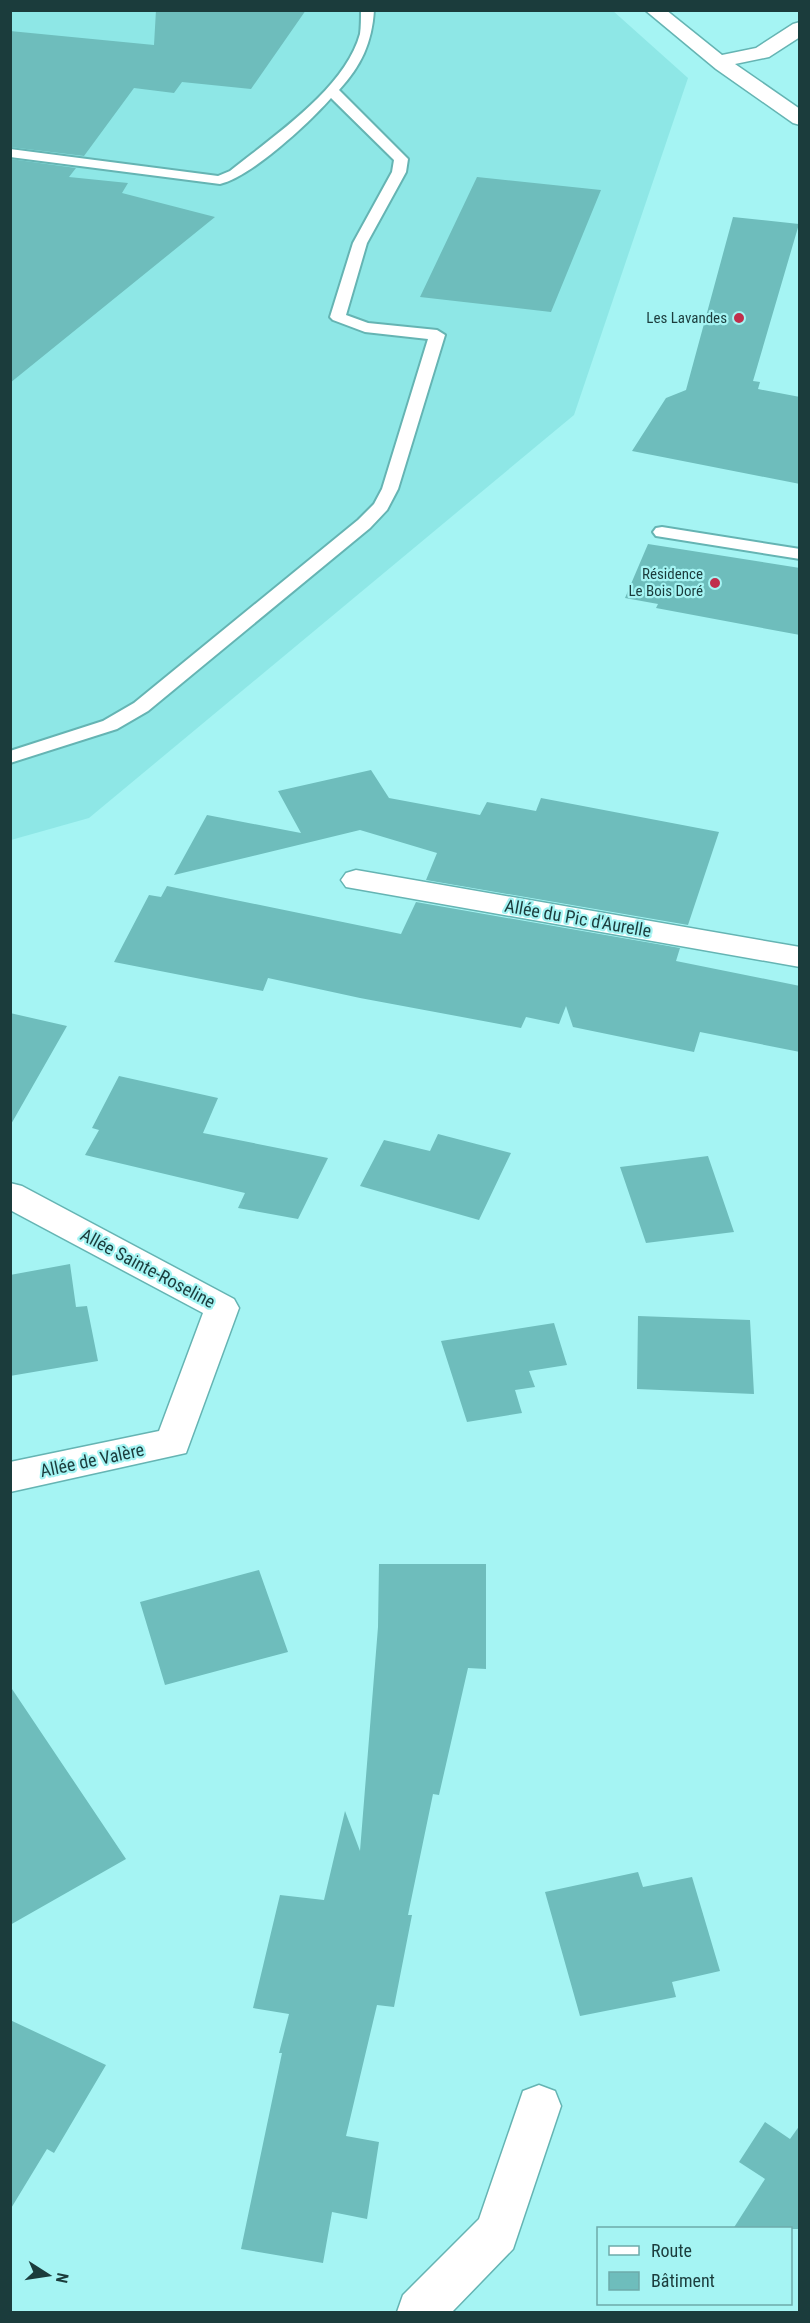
<svg xmlns="http://www.w3.org/2000/svg" width="810" height="2323" font-family="'Roboto Condensed',sans-serif">
<style>
.built{fill:#8ee7e6}
.building{fill:#6ebdbc}
.lines{fill:none;stroke-linecap:round;stroke-linejoin:round}
.service-casing{stroke:#65b4b3;stroke-width:4}
.minor-casing{stroke:#65b4b3;stroke-width:3}
.service{fill:#fff;fill-rule:evenodd}
.minor{fill:#fff;fill-rule:evenodd}
.poi-dot{fill:#c02f4c;stroke:#a5f4f3;stroke-width:2}
.labels{text-anchor:middle;dominant-baseline:central;stroke-width:4.5;stroke-linejoin:round;paint-order:stroke}
.far-poi-label{font-size:15px;fill:#1b3c3c;stroke:#a5f4f3;text-anchor:end}
.street-label{font-size:18px;fill:#1b3c3c;stroke:#a5f4f3}
</style>
<rect width="100%" height="100%" fill="#a5f4f3"/>
<path class="built" d="M 612,10 L 688,78 L 574,415 L 89,818 L 11,840 L 11,11 Z"/>
<path class="building" d="M 156,10 L 306,10 L 251,89 L 182,82 L 174,93 L 134,88 L 84,156 L 10,147 L 10,31 L 154,45 Z
M 10,159 L 76,168 L 69,177 L 128,183 L 122,193 L 215,217 L 10,383 Z
M 477,177 L 601,190 L 551,312 L 420,297 Z
M 733,217 L 799,224 L 753,381 L 760,382 L 758,389 L 800,397 L 800,484 L 632,451 L 666,398 L 686,390 Z
M 648,544 L 800,568 L 800,635 L 656,608 L 658,604 L 625,598 Z
M 371,770 L 389,798 L 480,815 L 487,802 L 536,811 L 541,798 L 719,832 L 688,925 L 426,880 L 437,853 L 360,830 L 174,875 L 207,815 L 301,833 L 278,791 Z
M 167,886 L 401,934 L 416,902 L 680,948 L 676,961 L 800,986 L 800,1052 L 700,1032 L 694,1052 L 573,1027 L 566,1006 L 559,1024 L 526,1017 L 521,1028 L 360,998 L 268,978 L 263,991 L 114,962 L 149,895 L 161,897 Z
M 10,1013 L 67,1026 L 10,1126 Z
M 119,1076 L 218,1098 L 203,1133 L 328,1158 L 298,1219 L 238,1208 L 245,1193 L 85,1155 L 99,1130 L 92,1128 Z
M 438,1134 L 511,1153 L 479,1220 L 360,1186 L 384,1140 L 430,1151 Z
M 708,1156 L 734,1232 L 646,1243 L 620,1167 Z
M 70,1264 L 76,1307 L 87,1306 L 98,1361 L 10,1376 L 10,1275 Z
M 638,1316 L 750,1320 L 754,1394 L 637,1389 Z
M 554,1323 L 567,1365 L 529,1371 L 535,1387 L 515,1390 L 522,1413 L 467,1422 L 441,1341 Z
M 379,1564 L 486,1564 L 486,1669 L 468,1668 L 439,1795 L 433,1794 L 408,1915 L 412,1915 L 394,2007 L 377,2005 L 346,2136 L 379,2142 L 367,2219 L 332,2212 L 323,2263 L 241,2249 L 282,2053 L 279,2053 L 289,2014 L 253,2008 L 280,1895 L 324,1900 L 345,1811 L 360,1851 L 378,1627 Z
M 259,1570 L 288,1652 L 165,1685 L 140,1602 Z
M 10,1686 L 126,1859 L 10,1925 Z
M 638,1872 L 643,1887 L 692,1877 L 720,1971 L 672,1982 L 676,1997 L 580,2016 L 545,1892 Z
M 10,2020 L 106,2065 L 54,2153 L 47,2149 L 10,2210 Z
M 765,2122 L 790,2139 L 800,2125 L 800,2229 L 733,2229 L 765,2179 L 739,2162 Z"/>
<g class="lines">
<g class="service-casing">
<path id="service" d="M 361,10 L 374,10 C 372,43 361,66 339,90 L 408,159 L 406,172 L 367,243 L 346,315 L 368,323 L 437,330 L 445,335 L 398,489 L 387,510 L 370,528 L 148,711 L 117,729 L 10,763 L 10,751 L 103,721 L 134,703 L 358,520 L 374,504 L 382,489 L 428,339 L 365,332 L 333,320 L 330,317 L 353,243 L 392,172 L 394,160 L 331,98 C 309,123 251,177 220,184 L 10,157 L 10,149 L 218,176 L 230,171 C 272,137 345,89 360,34 C 361,27 361,18 361,10 Z
M 662,527 L 800,549 L 800,559 L 656,536 L 653,532 L 656,528 Z"/>
</g>
<g class="minor-casing">
<path id="minor" d="M 645,10 L 666,10 L 722,55 L 756,48 L 793,24 L 800,22 L 800,37 L 769,57 L 735,64 L 800,109 L 800,125 L 793,123 L 716,69 Z
M 356,870 L 800,947 L 800,967 L 346,887 L 341,880 L 346,873 Z
M 10,1183 L 22,1186 L 234,1299 L 239,1308 L 186,1453 L 10,1492 L 10,1462 L 159,1431 L 203,1313 L 10,1210 Z
M 539,2085 L 555,2091 L 561,2106 L 513,2249 L 452,2312 L 397,2312 L 403,2295 L 479,2219 L 523,2091 Z"/>
</g>
<use href="#service" class="service"/>
<use href="#minor" class="minor"/>
</g>
<g class="poi-dot">
<circle cx="739" cy="318" r="6"/>
<circle cx="715" cy="583" r="6"/>
</g>
<g class="labels">
<g class="far-poi-label">
<text x="727" y="318">Les Lavandes</text>
<text x="703" y="574">Résidence<tspan x="703" dy="17">Le Bois Doré</tspan></text>
</g>
<g class="street-label">
<text transform="translate(578 918) rotate(10)">Allée du Pic d'Aurelle</text>
<text transform="translate(148 1268) rotate(28)">Allée Sainte-Roseline</text>
<text transform="translate(92 1460) rotate(-12)">Allée de Valère</text>
</g>
</g>
<rect width="810" height="2323" fill="none" stroke="#1b3c3c" stroke-width="24"/>
<rect x="597" y="2227" width="195" height="78" fill="#a5f4f3" stroke="#6eaaaa" stroke-width="1.5"/>
<rect x="609" y="2246" width="30" height="9" fill="#ffffff" stroke="#6eaaaa" stroke-width="1.5"/>
<text x="651" y="2257" font-size="18" fill="#1b3c3c">Route</text>
<rect x="609" y="2272" width="30" height="18" fill="#6ebdbc" stroke="#6eaaaa" stroke-width="1.5"/>
<text x="651" y="2287" font-size="18" fill="#1b3c3c">Bâtiment</text>
<g transform="translate(48 2275) rotate(102)" stroke="#a5f4f3" stroke-width="4.5" paint-order="stroke">
<path d="M0-4.5L10 22L0 15L-10 22Z" fill="#1b3c3c"/>
<text y="-9" font-size="16" font-weight="bold" text-anchor="middle" fill="#1b3c3c">N</text>
</g>
</svg>
